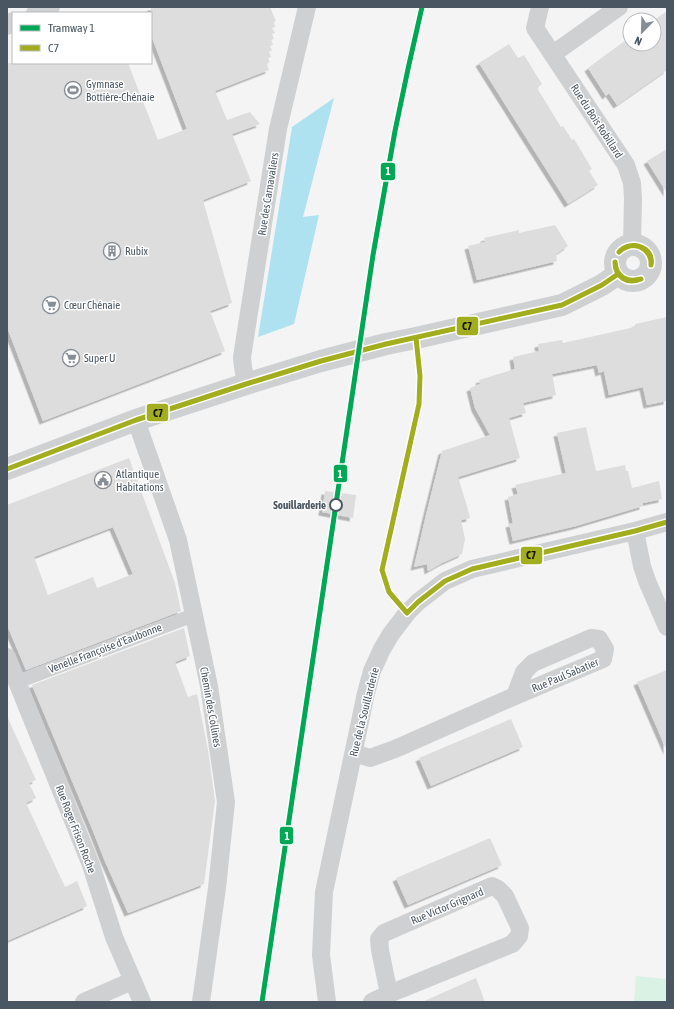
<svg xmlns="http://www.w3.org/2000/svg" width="674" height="1009" font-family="'Asap Condensed',sans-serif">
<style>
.green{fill:#d9f2e3}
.water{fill:#aee2f0}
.building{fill:#ddddde;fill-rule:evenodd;filter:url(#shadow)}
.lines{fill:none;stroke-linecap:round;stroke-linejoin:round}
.pedestrian{stroke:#ced0d2;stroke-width:14}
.minor{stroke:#ced0d2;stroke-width:18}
.tertiary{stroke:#ced0d2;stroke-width:22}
.bus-1-casing{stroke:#fff;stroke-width:8}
.bus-1{stroke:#a2ae1d;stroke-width:5}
.tram-1-casing{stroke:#fff;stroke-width:8}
.tram-1{stroke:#00a754;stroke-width:5}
.stop-dot{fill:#fff;stroke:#4a5661;stroke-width:2}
.labels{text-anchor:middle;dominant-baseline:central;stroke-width:3;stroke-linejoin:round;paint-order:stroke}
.poi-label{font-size:11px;fill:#4a5661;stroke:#fff;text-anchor:start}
.street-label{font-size:11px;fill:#4a5661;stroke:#fff}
.stop-label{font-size:11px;font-weight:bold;fill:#4a5661;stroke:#fff;text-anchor:end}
.line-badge{stroke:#fff;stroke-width:1.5}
.badge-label{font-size:11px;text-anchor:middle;font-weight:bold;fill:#fff}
.pale-badge-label{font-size:11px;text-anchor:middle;font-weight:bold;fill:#111}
</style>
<defs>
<filter id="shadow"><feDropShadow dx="-3.5" dy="3.5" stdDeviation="0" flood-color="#0004"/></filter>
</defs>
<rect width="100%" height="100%" fill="#f4f4f4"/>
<path class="green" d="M 636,976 L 667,979 L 667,1002 L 634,1002 Z"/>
<path class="water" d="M 334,98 L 303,217 L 319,215 L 294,324 L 258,337 L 292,127 Z"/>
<path class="building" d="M 151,7 L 270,7 L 276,21 L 274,22 L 275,27 L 272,28 L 275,33 L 272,34 L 274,39 L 271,40 L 273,45 L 270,46 L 272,50 L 269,52 L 271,57 L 268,58 L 270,62 L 267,64 L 269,70 L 215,91 L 227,120 L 250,112 L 260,124 L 232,134 L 251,181 L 203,200 L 232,303 L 210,311 L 225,351 L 43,421 L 7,327 L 7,63 L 128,63 L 158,140 L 187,129 L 151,35 Z
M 667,11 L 667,70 L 617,105 L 609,93 L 606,96 L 588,68 L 630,37 L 630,44 L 654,44 L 654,20 Z
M 509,44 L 518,58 L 524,55 L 542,84 L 537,88 L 561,127 L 563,126 L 572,140 L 574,139 L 592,169 L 589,171 L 598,185 L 568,204 L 479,63 Z
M 667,149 L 667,193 L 647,161 Z
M 555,225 L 568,246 L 556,254 L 557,261 L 477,280 L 468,246 L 485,242 L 484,238 L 519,230 L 519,233 Z
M 667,317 L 667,401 L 647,405 L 643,387 L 609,395 L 604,371 L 599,373 L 597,365 L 552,374 L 556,395 L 523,403 L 526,413 L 509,418 L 520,458 L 458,477 L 467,506 L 470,518 L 461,520 L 465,539 L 462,554 L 442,563 L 428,571 L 427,564 L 414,567 L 427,511 L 442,451 L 490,435 L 475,408 L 470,388 L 480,384 L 479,380 L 515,369 L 513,357 L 539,351 L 538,344 L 562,340 L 563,343 L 635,327 L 635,324 Z
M 586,427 L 596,471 L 625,465 L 626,471 L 628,471 L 632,488 L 659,481 L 662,499 L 643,503 L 643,506 L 576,526 L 513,541 L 509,524 L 513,523 L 508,497 L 518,494 L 515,485 L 566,473 L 557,433 Z
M 129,458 L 175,583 L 181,611 L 26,670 L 7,625 L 7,505 ZM 113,527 L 133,574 L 97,588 L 93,577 L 48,595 L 34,557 Z
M 325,491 L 356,495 L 353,518 L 322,512 Z
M 184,628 L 190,656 L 175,662 L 188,697 L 197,694 L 208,750 L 215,801 L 204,884 L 128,913 L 104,859 L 93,831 L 32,685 Z
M 667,670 L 667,751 L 637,682 Z
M 7,716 L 36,780 L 29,783 L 36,798 L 26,803 L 65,887 L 77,881 L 87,906 L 7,941 Z
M 511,719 L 523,747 L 431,786 L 419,758 Z
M 490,838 L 502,865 L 408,905 L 396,878 Z
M 476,978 L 485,1002 L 422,1002 Z"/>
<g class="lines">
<path class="pedestrian" d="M 17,682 L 194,615"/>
<path class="minor" d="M 540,7 L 535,28 L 626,165 L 632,183 L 633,199 L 632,245
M 35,13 L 51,7
M 7,26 L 10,23 L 13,21
M 553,54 L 619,7
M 246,384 L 243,367 L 242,357 L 278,129 L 307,7
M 136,420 L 178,540 L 209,686 L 226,802 L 217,888 L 201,1002
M 635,531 L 642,566 L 647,581 L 667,627
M 7,657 L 91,865 L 114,937 L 142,1002
M 354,753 L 370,758 L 395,749 L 515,696 L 603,659 L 605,649 L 599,639 L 591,638 L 533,663 L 524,672 L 515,696
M 84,1002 L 132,981
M 327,1002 L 321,955 L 324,892 L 366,693 L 372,671 L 382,649 L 391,634 L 407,613 L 418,602 L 445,581 L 472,569 L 635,531 L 667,522
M 372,1002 L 389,994 L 512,944 L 519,936 L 520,928 L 505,896 L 498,889 L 492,886 L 384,933 L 379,939 L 380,950 L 389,994"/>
<path class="tertiary" d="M615 263a18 18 0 1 1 36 0a18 18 0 1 1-36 0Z
M 7,469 L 136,420 L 246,384 L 321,361 L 386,344 L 416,338 L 562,305 L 602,285 L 618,274"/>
<g class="bus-1-casing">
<path id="bus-1" d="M 619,252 C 630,239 655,247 651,265
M 619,252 C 621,250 624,248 627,247 C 639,242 652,252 651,265
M 615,262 C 616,277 627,283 641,279
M 615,262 C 615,277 627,285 641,279
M 7,469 L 136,420 L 246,384 L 321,361 L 386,344 L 562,305 L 602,285 L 618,274
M 407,613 L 389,592 L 382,570 L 419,404 L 420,376 L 416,338
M 407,613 L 418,602 L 445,581 L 472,569 L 635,531 L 667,522"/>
</g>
<use href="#bus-1" class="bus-1"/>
<g class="tram-1-casing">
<path id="tram-1" d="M 262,1002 L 373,255 L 395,131 L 408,69 L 422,7"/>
</g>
<use href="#tram-1" class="tram-1"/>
</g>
<defs>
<g id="stadium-ring" transform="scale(0.9)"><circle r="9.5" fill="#fff" stroke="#868d94" stroke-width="1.5"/><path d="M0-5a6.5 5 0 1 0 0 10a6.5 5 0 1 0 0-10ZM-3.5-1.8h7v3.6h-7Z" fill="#868d94"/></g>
<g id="building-ring" transform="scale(0.9)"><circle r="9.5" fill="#fff" stroke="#868d94" stroke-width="1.5"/><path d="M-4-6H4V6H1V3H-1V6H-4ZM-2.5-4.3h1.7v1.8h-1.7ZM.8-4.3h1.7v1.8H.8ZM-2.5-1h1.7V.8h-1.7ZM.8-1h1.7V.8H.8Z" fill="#868d94"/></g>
<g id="supermarket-ring" transform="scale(0.9)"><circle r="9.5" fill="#fff" stroke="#868d94" stroke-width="1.5"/><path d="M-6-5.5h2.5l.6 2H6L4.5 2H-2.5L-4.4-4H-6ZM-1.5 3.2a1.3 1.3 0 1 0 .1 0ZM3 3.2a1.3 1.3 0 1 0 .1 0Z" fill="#868d94"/></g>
<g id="civic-ring" transform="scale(0.9)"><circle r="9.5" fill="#fff" stroke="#868d94" stroke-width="1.5"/><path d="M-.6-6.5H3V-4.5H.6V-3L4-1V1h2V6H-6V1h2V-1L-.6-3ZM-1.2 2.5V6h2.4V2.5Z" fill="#868d94"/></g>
</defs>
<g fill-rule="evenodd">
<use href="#stadium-ring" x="73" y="90"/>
<use href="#building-ring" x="112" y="251"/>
<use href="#supermarket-ring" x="51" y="305"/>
<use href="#supermarket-ring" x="71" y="358"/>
<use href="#civic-ring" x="103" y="480"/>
</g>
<circle class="stop-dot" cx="336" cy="505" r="6"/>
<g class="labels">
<g class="poi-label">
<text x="86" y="84">Gymnase<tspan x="86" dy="13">Bottière-Chénaie</tspan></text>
<text x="125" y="251">Rubix</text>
<text x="64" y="305">Cœur Chénaie</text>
<text x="84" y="358">Super U</text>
<text x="116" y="474">Atlantique<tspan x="116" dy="13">Habitations</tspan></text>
</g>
<g class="street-label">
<text transform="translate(597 121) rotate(57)">Rue du Bois Robillard</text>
<text transform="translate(268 194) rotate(-81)">Rue des Carnavaliers</text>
<text transform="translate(105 648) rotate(-21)">Venelle Françoise d'Eaubonne</text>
<text transform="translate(565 675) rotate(-23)">Rue Paul Sabatier</text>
<text transform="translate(211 707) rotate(80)">Chemin des Collines</text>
<text transform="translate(364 712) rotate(-76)">Rue de la Souillarderie</text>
<text transform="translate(76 829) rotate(69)">Rue Roger Frison Roche</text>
<text transform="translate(447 906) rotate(-23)">Rue Victor Grignard</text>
</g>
<g class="stop-label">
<text x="326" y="505">Souillarderie</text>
</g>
</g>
<g class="line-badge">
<rect x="380" y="162" width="16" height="19" rx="4" fill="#00a754"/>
<rect x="456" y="316" width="23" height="20" rx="4" fill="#a2ae1d"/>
<rect x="146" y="403" width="23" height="19" rx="4" fill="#a2ae1d"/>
<rect x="333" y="464" width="15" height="19" rx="4" fill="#00a754"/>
<rect x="520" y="546" width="23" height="19" rx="4" fill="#a2ae1d"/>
<rect x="279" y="826" width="15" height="19" rx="4" fill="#00a754"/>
</g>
<g class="badge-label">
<text x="388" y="175">1</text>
<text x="340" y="478">1</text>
<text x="287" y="840">1</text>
</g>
<g class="pale-badge-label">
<text x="467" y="330">C7</text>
<text x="158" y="417">C7</text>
<text x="531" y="559">C7</text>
</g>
<rect width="674" height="1009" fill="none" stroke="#4a5661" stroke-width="16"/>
<rect x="12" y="12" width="140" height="52" fill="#ffffff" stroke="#b7bbc0"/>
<rect x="20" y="25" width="20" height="6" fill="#00a754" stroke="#b7bbc0"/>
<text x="48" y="32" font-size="12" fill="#4a5661">Tramway 1</text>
<rect x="20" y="45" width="20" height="6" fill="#a2ae1d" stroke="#b7bbc0"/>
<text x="48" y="52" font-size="12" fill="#4a5661">C7</text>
<g transform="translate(642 32) rotate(203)"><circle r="19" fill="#ffffff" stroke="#b7bbc0"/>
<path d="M0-3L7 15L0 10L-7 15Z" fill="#868d94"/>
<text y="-6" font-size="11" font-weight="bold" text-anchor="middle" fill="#4a5661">N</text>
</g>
</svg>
